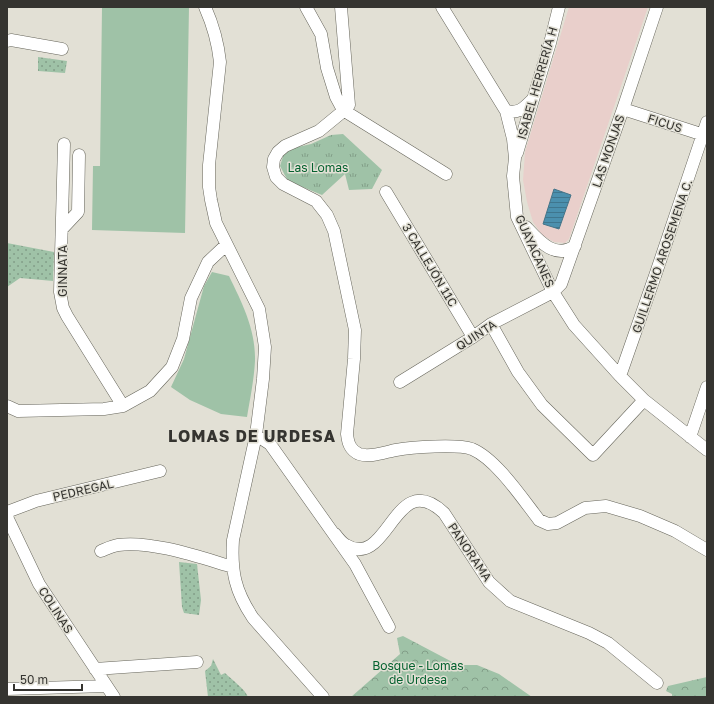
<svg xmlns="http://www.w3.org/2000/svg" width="714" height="704" font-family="'Golos Text',sans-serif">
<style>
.education{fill:#e9cfcb}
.grass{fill:url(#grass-dots)}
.forest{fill:url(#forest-crowns)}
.park{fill:url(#park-tufts)}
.garden{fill:#9fc2a7}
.water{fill:url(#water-rules);stroke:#447488}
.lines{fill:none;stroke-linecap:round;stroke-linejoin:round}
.minor-casing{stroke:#66655b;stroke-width:13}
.minor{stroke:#fff;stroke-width:12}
.labels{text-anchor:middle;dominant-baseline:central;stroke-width:3;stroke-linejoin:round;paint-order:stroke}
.street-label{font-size:12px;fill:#353430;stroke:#e2e0d5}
.park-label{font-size:12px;fill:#04622f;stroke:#e2e0d5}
.district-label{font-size:16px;font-weight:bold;letter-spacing:1px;fill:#353430;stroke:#e2e0d5}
</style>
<defs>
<pattern id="grass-dots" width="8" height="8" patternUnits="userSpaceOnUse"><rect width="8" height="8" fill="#9fc2a7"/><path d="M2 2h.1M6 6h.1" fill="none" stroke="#829e88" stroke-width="1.8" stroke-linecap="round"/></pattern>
<pattern id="forest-crowns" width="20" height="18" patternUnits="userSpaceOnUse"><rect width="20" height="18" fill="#9fc2a7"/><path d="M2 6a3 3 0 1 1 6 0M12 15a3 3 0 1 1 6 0" fill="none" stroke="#829e88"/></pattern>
<pattern id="park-tufts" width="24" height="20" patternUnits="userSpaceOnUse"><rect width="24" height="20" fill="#9fc2a7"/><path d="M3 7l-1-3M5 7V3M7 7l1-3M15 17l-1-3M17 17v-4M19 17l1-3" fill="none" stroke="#829e88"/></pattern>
<pattern id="water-rules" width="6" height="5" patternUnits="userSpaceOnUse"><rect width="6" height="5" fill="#4b90ae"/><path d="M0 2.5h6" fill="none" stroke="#3f768e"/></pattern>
</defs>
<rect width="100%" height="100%" fill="#e2e0d5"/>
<path class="education" d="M 569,7 L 648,7 L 569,239 L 565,243 L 554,242 L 542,235 L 533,222 L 527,202 L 523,180 L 525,152 Z"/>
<path class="grass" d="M 38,57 L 67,61 L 65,73 L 38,71 Z
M 7,243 L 54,252 L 53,281 L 20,278 L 7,287 Z
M 179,562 L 197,564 L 201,600 L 199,615 L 184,613 L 182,607 Z
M 213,659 L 221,675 L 225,673 C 232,680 245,689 248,697 L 208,697 L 205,671 L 211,666 Z"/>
<path class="forest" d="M 403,636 L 458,665 L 477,665 L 499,674 L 532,697 L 351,697 L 400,654 L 397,638 Z
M 707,677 L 707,697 L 672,697 L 672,694 L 666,691 L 668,686 Z"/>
<path class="park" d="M 343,134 L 382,170 L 372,189 L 349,190 L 345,174 L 322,195 L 288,181 L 280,166 L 285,150 L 311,144 L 331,135 Z"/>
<path class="garden" d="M 102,7 L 189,7 L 185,233 L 92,230 L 93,166 L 100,166 Z
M 212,272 L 229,276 C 242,303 256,330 255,361 C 254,380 250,399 247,417 L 221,414 L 190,400 L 171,387 L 184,359 L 204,286 Z"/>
<path class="water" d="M 554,189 L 571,195 L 559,229 L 543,224 Z"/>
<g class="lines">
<g class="minor-casing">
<path id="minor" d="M 205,7 C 213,25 218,43 220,62 L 209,165 L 209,187 L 211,200 L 216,223 L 259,309 L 265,347 L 263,379 L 256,435 L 233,540 C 231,572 235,591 253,618 L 323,697
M 306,7 L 321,34 L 327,68 L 336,97 L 343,110 L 446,174
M 341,7 L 349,105 L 347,108 L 319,131 L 285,146 L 278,152 L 274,159 L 273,167 L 276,177 L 283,184 L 316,201 L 327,215 L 334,231 L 355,330 L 354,359 L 347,434 C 348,443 350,450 359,454 C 370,458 385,452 396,450 C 412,447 458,444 472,449 C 496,459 522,498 539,520 L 548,524 L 557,523 L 585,508 L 606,506 L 640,516 L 675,531 L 707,550
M 442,7 L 506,111 L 513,139 L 515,158 L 513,176 L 517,217 L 553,292 L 574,325 L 620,376 L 644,400 L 707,450
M 7,41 L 11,40 L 62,49
M 623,109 L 707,136
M 506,111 C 519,114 524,108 532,100
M 64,144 L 60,292 L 63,308 L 67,316 L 123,406
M 517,153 L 550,43 L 559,7
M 386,192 L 473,337
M 526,227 C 539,241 555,260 575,246
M 62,229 L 78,212 L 79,155
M 491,324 L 518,372 L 542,405 L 593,455 L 644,400
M 620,376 L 656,273 L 707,122
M 400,382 L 473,337 L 491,324 L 553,292 L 561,284 L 623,109 L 657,7
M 7,406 L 18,411 L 104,409 L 123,406 L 150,391 L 172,367 L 183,339 L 191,298 L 208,262 L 226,245
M 256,435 L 270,444 L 355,564 L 389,627
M 690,437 L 707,387
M 7,512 L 36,501 L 160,471
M 7,517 L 39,584 L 114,697
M 335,534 C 338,538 342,543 346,545 C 389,571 394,466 444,513 L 489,582 L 510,601 L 589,633 L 608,643 L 657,683
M 101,551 C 106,549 112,546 118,545 C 151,540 202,558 233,567
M 95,669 L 197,662
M 7,689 L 106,686"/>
</g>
<use href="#minor" class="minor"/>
</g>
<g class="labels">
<g class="street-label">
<text transform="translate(537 83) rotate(-74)">ISABEL HERRERÍA H</text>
<text transform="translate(665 123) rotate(18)">FICUS</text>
<text transform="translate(608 151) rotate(-71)">LAS MONJAS</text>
<text transform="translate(535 251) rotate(66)">GUAYACANES</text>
<text transform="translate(662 256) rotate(-71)">GUILLERMO AROSEMENA C.</text>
<text transform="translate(430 265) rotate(59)">3 CALLEJÓN 11C</text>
<text transform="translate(62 271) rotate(-90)">GINNATA</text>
<text transform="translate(476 335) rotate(-33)">QUINTA</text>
<text transform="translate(83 490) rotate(-13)">PEDREGAL</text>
<text transform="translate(470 552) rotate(56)">PANORAMA</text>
<text transform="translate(56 610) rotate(57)">COLINAS</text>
</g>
<g class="park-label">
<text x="318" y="167">Las Lomas</text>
<text x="418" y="665">Bosque - Lomas<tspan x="418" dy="14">de Urdesa</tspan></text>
</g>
<g class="district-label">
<text x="252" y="436">LOMAS DE URDESA</text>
</g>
</g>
<rect width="714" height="704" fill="none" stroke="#353430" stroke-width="16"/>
<path d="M14 684v6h68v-6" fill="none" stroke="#353430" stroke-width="2"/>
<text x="20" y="684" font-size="12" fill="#353430" stroke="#e2e0d5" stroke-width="3" paint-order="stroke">50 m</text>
</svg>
